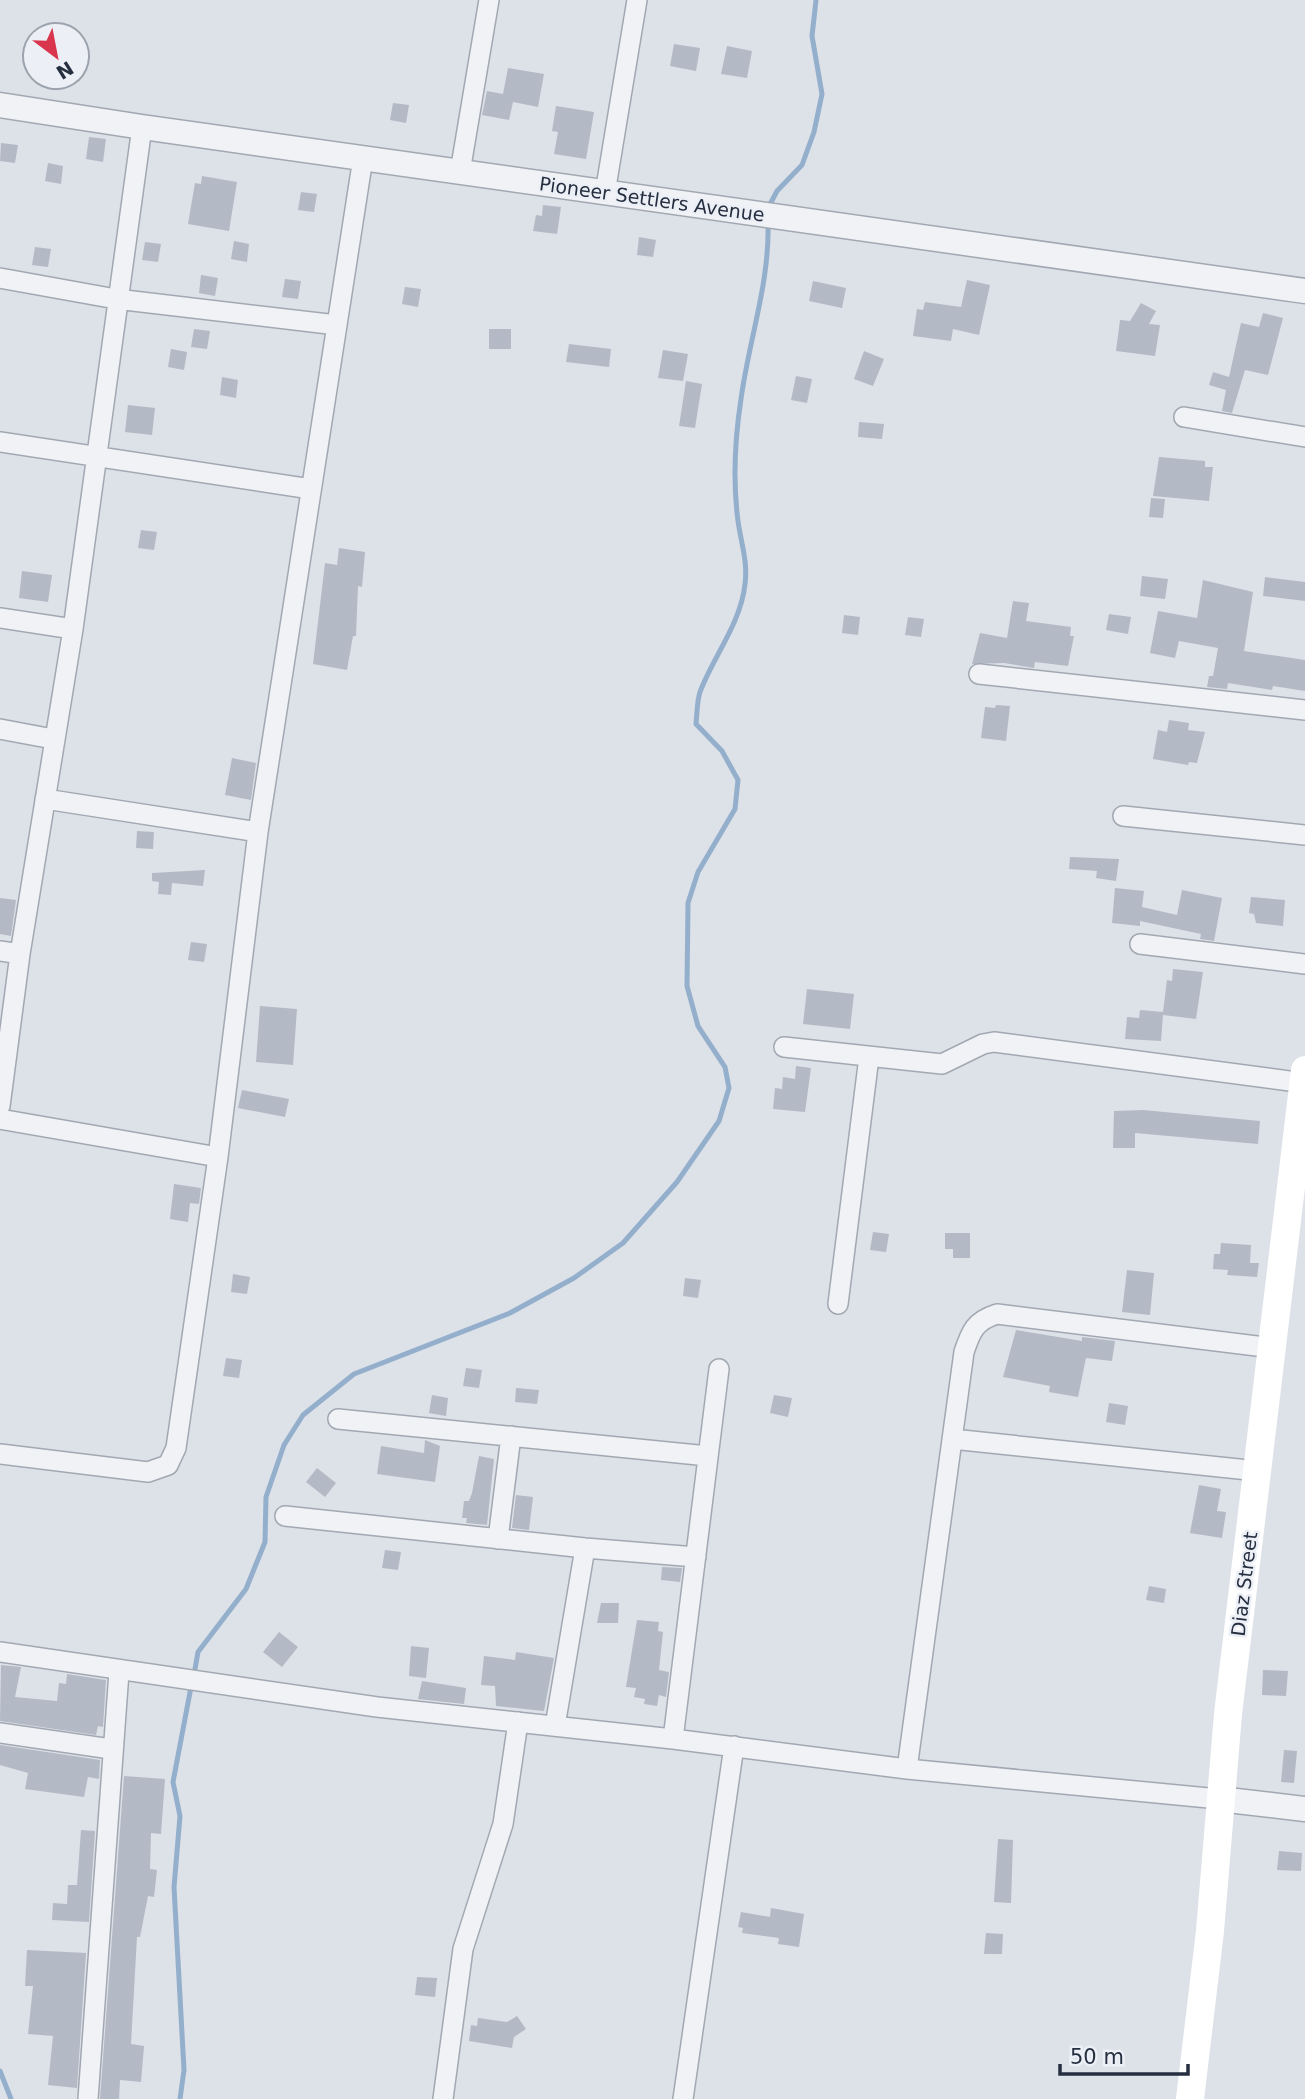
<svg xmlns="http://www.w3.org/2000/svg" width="1305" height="2099" font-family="'DejaVu Sans',sans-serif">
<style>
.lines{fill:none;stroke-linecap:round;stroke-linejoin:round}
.stream{stroke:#94afcc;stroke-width:5}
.building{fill:#b4bac5}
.minor-casing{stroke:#a2a8b2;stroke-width:22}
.tertiary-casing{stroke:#a2a8b2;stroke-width:27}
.minor{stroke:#f0f2f6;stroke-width:19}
.tertiary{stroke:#f0f2f6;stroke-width:24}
.secondary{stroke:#fff;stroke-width:28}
.labels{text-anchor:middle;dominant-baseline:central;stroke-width:5;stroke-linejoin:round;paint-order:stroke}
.street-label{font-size:19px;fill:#252f40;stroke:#ecf0f6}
</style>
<rect width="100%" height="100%" fill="#dde1e8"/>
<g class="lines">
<path class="stream" d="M 768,208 L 777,191 L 802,165 L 814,132 L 822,94 L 812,36 L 816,0
M 195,1669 L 198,1652 L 246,1589 L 265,1542 L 266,1497 L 284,1445 L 303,1415 L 354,1374 L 510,1313 L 574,1278 L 623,1243 L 677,1182 L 719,1121 L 729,1088 L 725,1067 L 698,1026 L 687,986 L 688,903 L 698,872 L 735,809 L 738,780 L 722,751 L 696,724 C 697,714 697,701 700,692 C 713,657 741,623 745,584 C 748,562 741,543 738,521 C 733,483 735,438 741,399 C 749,339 770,283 768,221
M 0,2071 L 11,2099
M 180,2099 L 184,2070 L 174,1887 L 180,1816 L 173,1782 L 191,1687"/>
</g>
<path class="building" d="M 674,44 L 700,48 L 696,71 L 670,66 Z
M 727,46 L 752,51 L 747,78 L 721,74 Z
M 508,68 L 544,74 L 538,107 L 513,102 L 509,120 L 482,115 L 487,91 L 503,94 Z
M 393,103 L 409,105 L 406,123 L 390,120 Z
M 556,106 L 594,112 L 586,159 L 554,154 L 558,132 L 552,131 Z
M 89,137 L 106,139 L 103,162 L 86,159 Z
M 1,143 L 18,145 L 15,163 L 0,161 Z
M 48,163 L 63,166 L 61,184 L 45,181 Z
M 202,176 L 237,182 L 229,231 L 188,224 L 195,183 L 201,184 Z
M 301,192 L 317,194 L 314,212 L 298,210 Z
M 543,205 L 561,207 L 557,234 L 533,231 L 536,215 L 542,216 Z
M 639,237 L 656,240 L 653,257 L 637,255 Z
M 234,241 L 249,244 L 247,262 L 231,259 Z
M 145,242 L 161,244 L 158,262 L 142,260 Z
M 35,247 L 51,249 L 48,267 L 32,265 Z
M 201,275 L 218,278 L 215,296 L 199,293 Z
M 285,279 L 301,281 L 298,299 L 282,297 Z
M 967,280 L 990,285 L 979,335 L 953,329 L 951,341 L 913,336 L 917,309 L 923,310 L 925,302 L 961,307 Z
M 813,281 L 846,288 L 842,308 L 809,301 Z
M 405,287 L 421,289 L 418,307 L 402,304 Z
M 1141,303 L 1156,311 L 1149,324 L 1160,325 L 1155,356 L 1116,351 L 1120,320 L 1130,321 Z
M 1263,313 L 1283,318 L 1268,375 L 1245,370 L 1232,413 L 1222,411 L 1226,390 L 1209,385 L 1213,372 L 1229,377 L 1241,323 L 1259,327 Z
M 194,329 L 210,331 L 207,349 L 191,347 Z
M 489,329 L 511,329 L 511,349 L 489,349 Z
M 569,344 L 611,349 L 609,367 L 566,362 Z
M 171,349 L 187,352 L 184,370 L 168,367 Z
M 663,350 L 688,354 L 683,381 L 658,378 Z
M 864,351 L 884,359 L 873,386 L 854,379 Z
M 796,376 L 812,379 L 807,403 L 791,400 Z
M 222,377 L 238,380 L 236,398 L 220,395 Z
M 686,381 L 702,384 L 695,428 L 679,426 Z
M 128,405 L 155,408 L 152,435 L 125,432 Z
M 859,422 L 884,424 L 882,439 L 858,437 Z
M 1159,457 L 1205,461 L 1205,467 L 1213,467 L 1209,501 L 1153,496 Z
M 1151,498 L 1165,499 L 1163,518 L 1149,517 Z
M 141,530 L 157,532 L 154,550 L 138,548 Z
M 339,548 L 365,552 L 362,587 L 358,586 L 356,636 L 353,636 L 347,670 L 313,664 L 325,563 L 337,565 Z
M 22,571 L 52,575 L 48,602 L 19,598 Z
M 1142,576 L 1168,579 L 1165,599 L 1140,596 Z
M 1265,577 L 1305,582 L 1305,601 L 1263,596 Z
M 1203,580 L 1253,592 L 1244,651 L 1305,660 L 1305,691 L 1273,686 L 1272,690 L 1228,683 L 1227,689 L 1207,687 L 1209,676 L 1213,676 L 1218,648 L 1179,641 L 1175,658 L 1150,653 L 1158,611 L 1197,618 Z
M 1013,601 L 1029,603 L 1026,621 L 1071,627 L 1070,636 L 1074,636 L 1068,666 L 1035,662 L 1034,668 L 1004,663 L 972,664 L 980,633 L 1007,638 Z
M 1109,614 L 1131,617 L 1128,634 L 1106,630 Z
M 844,615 L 860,617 L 858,635 L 842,633 Z
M 908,617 L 924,619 L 921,637 L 905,635 Z
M 996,705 L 1010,706 L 1006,741 L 981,738 L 985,707 L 995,708 Z
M 1169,720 L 1189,723 L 1188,730 L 1205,732 L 1197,763 L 1189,762 L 1188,765 L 1153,759 L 1158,730 L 1167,732 Z
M 232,758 L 256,763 L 251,800 L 225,795 Z
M 137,831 L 154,832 L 153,849 L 136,848 Z
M 1070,857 L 1119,859 L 1116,881 L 1096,878 L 1097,871 L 1069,869 Z
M 205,870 L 203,886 L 172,883 L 171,895 L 158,894 L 159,882 L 152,881 L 152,873 Z
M 1115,888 L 1144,891 L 1142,907 L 1177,915 L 1182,890 L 1222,898 L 1214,941 L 1200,939 L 1201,934 L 1140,921 L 1140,926 L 1112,923 Z
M 1251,897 L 1285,900 L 1283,926 L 1256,923 L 1254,914 L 1249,913 Z
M 0,898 L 16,900 L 11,936 L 0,934 Z
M 191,942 L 207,944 L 204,962 L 188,960 Z
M 1173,969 L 1203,972 L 1196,1019 L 1163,1015 L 1161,1041 L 1125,1039 L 1127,1017 L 1139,1018 L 1140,1010 L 1163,1012 L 1167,980 L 1172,981 Z
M 807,989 L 854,994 L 850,1029 L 803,1024 Z
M 260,1006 L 297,1009 L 293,1065 L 256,1062 Z
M 796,1066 L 811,1068 L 805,1112 L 773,1109 L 775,1088 L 782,1089 L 783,1077 L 795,1079 Z
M 242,1090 L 289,1099 L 285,1117 L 238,1108 Z
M 1143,1110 L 1260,1121 L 1258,1144 L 1135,1133 L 1135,1148 L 1113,1148 L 1114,1111 Z
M 174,1184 L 201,1188 L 199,1204 L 190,1203 L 188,1222 L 170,1219 Z
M 873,1232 L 889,1234 L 886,1252 L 870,1250 Z
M 945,1233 L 970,1233 L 970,1258 L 953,1258 L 953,1249 L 945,1249 Z
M 1221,1243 L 1251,1245 L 1250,1263 L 1259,1263 L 1257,1277 L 1227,1275 L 1228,1270 L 1213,1269 L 1214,1254 L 1220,1254 Z
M 1127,1270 L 1154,1273 L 1150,1315 L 1122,1312 Z
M 233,1274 L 250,1277 L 247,1294 L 231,1292 Z
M 685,1278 L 701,1280 L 698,1298 L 683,1296 Z
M 1016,1330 L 1082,1341 L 1082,1337 L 1115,1341 L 1112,1361 L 1086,1358 L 1078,1397 L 1049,1392 L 1050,1386 L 1003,1377 Z
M 226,1358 L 242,1360 L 239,1378 L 223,1376 Z
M 466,1368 L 482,1370 L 479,1388 L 463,1386 Z
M 516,1388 L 539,1390 L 537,1404 L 515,1402 Z
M 432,1395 L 448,1398 L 446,1416 L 429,1413 Z
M 774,1395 L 792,1398 L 788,1417 L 770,1413 Z
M 1109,1403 L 1128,1406 L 1125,1425 L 1106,1422 Z
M 425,1440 L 440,1446 L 435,1482 L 377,1474 L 381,1446 L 424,1453 Z
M 479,1456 L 494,1459 L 487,1525 L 466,1523 L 467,1518 L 462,1518 L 464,1501 L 469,1501 L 472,1493 Z
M 317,1468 L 336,1483 L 325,1497 L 306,1482 Z
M 1199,1485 L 1221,1489 L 1217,1511 L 1226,1512 L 1222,1538 L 1190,1533 Z
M 516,1495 L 533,1497 L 529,1530 L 512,1528 Z
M 385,1550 L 401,1552 L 398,1570 L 382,1568 Z
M 662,1567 L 682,1568 L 680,1582 L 661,1580 Z
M 1149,1586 L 1166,1589 L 1164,1603 L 1146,1600 Z
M 601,1603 L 619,1603 L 618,1623 L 597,1623 Z
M 637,1620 L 659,1622 L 658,1631 L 663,1632 L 659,1670 L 669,1672 L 666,1697 L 659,1695 L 657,1706 L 644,1704 L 645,1699 L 634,1697 L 636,1688 L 626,1687 Z
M 279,1632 L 298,1647 L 282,1667 L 263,1652 Z
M 411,1646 L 429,1648 L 426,1678 L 409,1676 Z
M 516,1652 L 554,1658 L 544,1711 L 496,1706 L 495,1686 L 481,1685 L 484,1656 L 515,1660 Z
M 1,1665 L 21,1667 L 15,1697 L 57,1701 L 59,1683 L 66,1684 L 67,1674 L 106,1680 L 103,1727 L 98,1726 L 96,1735 L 0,1721 Z
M 1263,1670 L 1288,1671 L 1286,1696 L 1262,1695 Z
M 422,1681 L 466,1688 L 464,1704 L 418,1699 Z
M 0,1745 L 100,1760 L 99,1779 L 88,1777 L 84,1797 L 25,1789 L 28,1773 L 0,1765 Z
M 1284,1750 L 1297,1751 L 1294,1783 L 1281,1782 Z
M 124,1776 L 165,1779 L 161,1834 L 151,1833 L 150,1869 L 157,1870 L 154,1897 L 148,1896 L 140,1937 L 137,1937 L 131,2044 L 144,2046 L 141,2082 L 120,2080 L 119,2099 L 100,2099 Z
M 81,1830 L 95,1831 L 89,1922 L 52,1920 L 53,1903 L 67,1904 L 68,1885 L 77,1885 Z
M 998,1839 L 1013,1840 L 1011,1903 L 994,1902 Z
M 1279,1851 L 1302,1853 L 1301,1871 L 1277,1870 Z
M 771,1908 L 804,1914 L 799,1947 L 778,1944 L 779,1938 L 742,1933 L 743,1928 L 738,1927 L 741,1912 L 770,1917 Z
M 986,1933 L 1003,1934 L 1002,1954 L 984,1954 Z
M 27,1950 L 86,1953 L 77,2088 L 48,2085 L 53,2036 L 28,2034 L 33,1986 L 25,1986 Z
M 417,1977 L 437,1978 L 435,1997 L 415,1995 Z
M 517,2016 L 526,2029 L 514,2037 L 512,2048 L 469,2041 L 471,2025 L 477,2026 L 478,2018 L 507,2022 Z"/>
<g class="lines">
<g class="minor-casing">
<path id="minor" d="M 460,172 L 489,0
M 605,193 L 637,0
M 0,278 L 116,299 L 337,325
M 1184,417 L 1305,437
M 0,442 L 311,489
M 0,618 L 73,629
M 979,674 L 1305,710
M 0,729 L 53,739
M 45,799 L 258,832
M 1123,816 L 1305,835
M 1140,944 L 1305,964
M 0,951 L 20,954
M 784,1047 L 942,1064 L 983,1044 L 994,1042 L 1305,1083
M 0,1106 L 20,954 L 73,629 L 142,127
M 0,1119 L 218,1157
M 838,1304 L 869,1057
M 338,1419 L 708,1456
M 952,1439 L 1258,1471
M 0,1454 L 148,1472 L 168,1465 L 176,1448 L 218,1157 L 258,832 L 363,158
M 285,1516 L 585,1548 L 696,1557
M 498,1539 L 511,1436
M 0,1652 L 377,1707 L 673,1739 L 907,1769 L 1219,1799
M 555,1726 L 585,1548
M 0,1733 L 111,1749
M 673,1739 L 719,1369
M 907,1769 L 964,1352 C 971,1331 975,1321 997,1314 L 1273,1348
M 88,2099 L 119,1672
M 443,2099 L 463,1949 L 503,1824 L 518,1722
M 683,2099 L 734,1746"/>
</g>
<g class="tertiary-casing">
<path id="tertiary" d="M 0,105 L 142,127 L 1305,291
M 1219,1799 L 1305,1809"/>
</g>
<use href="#minor" class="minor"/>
<use href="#tertiary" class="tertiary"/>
<path class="secondary" d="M 1190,2099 L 1210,1931 L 1228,1714 L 1305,1070"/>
</g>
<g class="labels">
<g class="street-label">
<text transform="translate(652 199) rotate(8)">Pioneer Settlers Avenue</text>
<text transform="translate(1244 1584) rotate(-83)">Diaz Street</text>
</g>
</g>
<g transform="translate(56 56) rotate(148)"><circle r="33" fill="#ecf0f6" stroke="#9ca3ad" stroke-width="2"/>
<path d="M0-5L12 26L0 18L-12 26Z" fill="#d9364e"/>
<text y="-10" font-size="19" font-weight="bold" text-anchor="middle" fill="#252f40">N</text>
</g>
<path d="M1060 2064v10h128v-10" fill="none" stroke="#252f40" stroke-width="3.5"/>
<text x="1070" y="2064" font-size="21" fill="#252f40" stroke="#ecf0f6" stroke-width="5" paint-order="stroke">50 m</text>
</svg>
